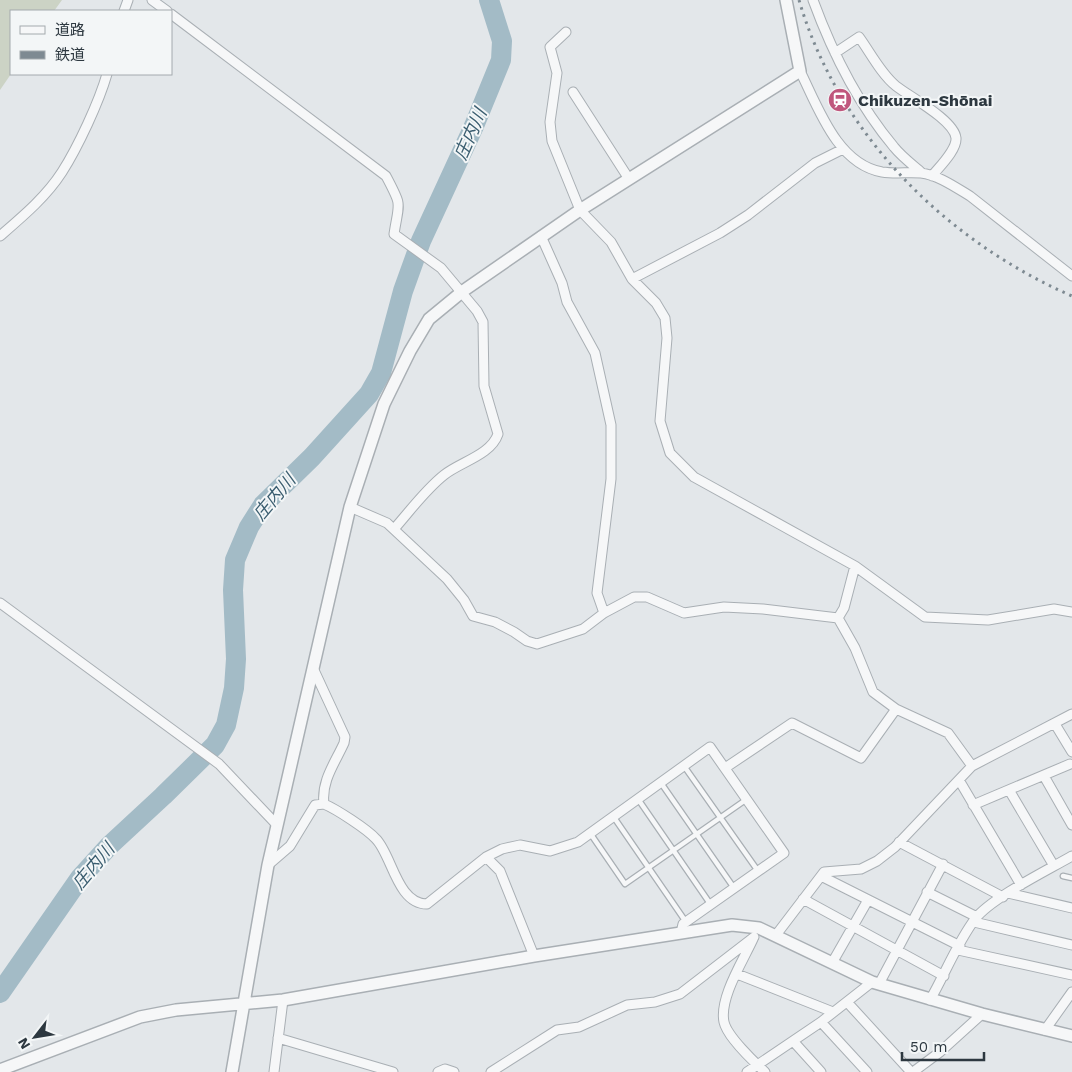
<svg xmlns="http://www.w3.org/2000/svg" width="1072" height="1072" font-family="'Work Sans','Noto Sans JP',sans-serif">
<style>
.green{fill:#ccd3c5}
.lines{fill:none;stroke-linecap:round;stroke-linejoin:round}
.river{stroke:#a3bbc6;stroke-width:20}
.service-casing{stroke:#a9afb4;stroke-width:7}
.minor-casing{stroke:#a9afb4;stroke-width:11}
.tertiary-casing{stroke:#a9afb4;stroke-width:14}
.service{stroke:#f6f7f8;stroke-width:4.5}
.minor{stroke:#f6f7f8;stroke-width:9}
.tertiary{stroke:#f6f7f8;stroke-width:11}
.rail{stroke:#7e8a92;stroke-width:3;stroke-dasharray:2.5 5;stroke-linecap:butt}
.labels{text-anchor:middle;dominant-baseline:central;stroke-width:4;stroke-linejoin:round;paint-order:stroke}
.poi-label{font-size:16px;font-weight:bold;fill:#2d3840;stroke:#f3f6f7;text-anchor:start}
.water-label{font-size:18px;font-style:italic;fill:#3b5e70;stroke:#f3f6f7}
</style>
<rect width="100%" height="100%" fill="#e3e7ea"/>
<path class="green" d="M 0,0 L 62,0 L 54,11 L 11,11 L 11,74 L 0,90 Z"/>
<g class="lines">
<path class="river" d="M 0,993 L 80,878 L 109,846 L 163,796 L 215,745 L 226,725 L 234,688 L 236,659 L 233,590 L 235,560 L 249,527 L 263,505 L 312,457 L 369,394 L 381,373 L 403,291 L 421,241 L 474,126 L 501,60 L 502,41 L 489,0"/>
<g class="service-casing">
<path id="service" d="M 684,766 L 758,871
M 661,783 L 734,888
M 638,799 L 711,905
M 613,816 L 686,922
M 590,833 L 625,884 L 747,799
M 1063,876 L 1072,878"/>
</g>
<g class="minor-casing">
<path id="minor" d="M 152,0 L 167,11
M 813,0 C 832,52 858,104 894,147 C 902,157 913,165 922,173
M 124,11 L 128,0
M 171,14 L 386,176 C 403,208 399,201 394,234 L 441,268 L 477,311 L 483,322 L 484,386 L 498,434 C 491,455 460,462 444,475 C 425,490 410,511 394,529
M 566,32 L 550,47 L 557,73 L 550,122 L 552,141 L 580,210 L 611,242 L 632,279 L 656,303 L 665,318 L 667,338 L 660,421 L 670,453 L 694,477 L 855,566 L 925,617 L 988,620 L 1054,609 L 1072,612
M 835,53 L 859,37 C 870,52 881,74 896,86 C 910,97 954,120 956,138 C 957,150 939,167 932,176
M 800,71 C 818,107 837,164 882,172 C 895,174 908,172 921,173 C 938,175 955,187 970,196 L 1072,276
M 573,92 L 629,179
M 0,236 C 22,217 46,197 62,172 C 78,147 99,102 107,74
M 541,236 L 562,283 L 567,302 L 595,353 L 611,425 L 611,479 L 597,593 L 604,613
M 632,279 L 720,233 L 748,215 L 815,163 L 843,149
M 350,507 L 387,523 L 447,579 L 464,600 L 473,616 L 495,622 L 514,632 L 527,641 L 537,644 L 583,629 L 604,613 L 634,597 L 647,597 L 684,613 L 724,607 L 763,609 L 838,618
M 0,603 L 219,764 L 277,825
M 838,618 L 855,648 L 873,692 L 896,709 L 948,733 L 972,766
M 838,618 L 844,608 L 855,566
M 313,668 L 345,737 L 344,743 C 335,763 321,781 324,804
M 1055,724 L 1072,752
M 725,768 L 792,723 L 861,758 L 896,709
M 1044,776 L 1072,825
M 959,780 L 1021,885
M 1009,790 L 1054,866
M 973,805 L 1070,764
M 899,842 L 1003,897
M 486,857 L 500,871 L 534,956
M 268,865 L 290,846 L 315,805 L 324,804 C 336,809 367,829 376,839 C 392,855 397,904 427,904 L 486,857 L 502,849 L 520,845 L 550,851 L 578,842 L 710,747 L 784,853 L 683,924 L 681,933
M 821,876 L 960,946
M 927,892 L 977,917
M 1008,893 L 1072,908
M 803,899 L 944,976
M 974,922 L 1072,945
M 776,935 L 824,872 L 861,869 L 877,861 L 895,847 L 972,766 L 1072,714
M 753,939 C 743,961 719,998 724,1022 C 727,1036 754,1062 765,1072
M 958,950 L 1072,975
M 832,963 L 868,900
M 737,974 L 833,1012
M 879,984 L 943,864
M 930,1000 C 945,974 957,943 975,919 C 991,898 1048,870 1072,856
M 847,1002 L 911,1072
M 821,1022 L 867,1072
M 1045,1030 L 1072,992
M 278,1038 L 393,1072
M 793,1041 L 821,1072
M 274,1072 L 283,1000
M 438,1072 L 445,1069 L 454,1072
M 491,1072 L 557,1030 L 579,1027 L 627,1005 L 655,1002 L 680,994 L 754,937
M 747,1072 L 821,1022 L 872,982
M 913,1072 L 940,1052 L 982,1014"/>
</g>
<g class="tertiary-casing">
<path id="tertiary" d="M 0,1070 L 140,1017 L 176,1010 L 283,1000 L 534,956 L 732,925 L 759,928 L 872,982 L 982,1014 L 1072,1036
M 232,1072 L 268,865 L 350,507 L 384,404 L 410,351 L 429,319 L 463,291 L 580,210 L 800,71 L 786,0"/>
</g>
<use href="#service" class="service"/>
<use href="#minor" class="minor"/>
<use href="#tertiary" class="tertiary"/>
<path class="rail" d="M 799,0 C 838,134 946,241 1072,296"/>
</g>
<defs>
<g id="station-disc" transform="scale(1.25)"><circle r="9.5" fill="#c0577d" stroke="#f3f6f7"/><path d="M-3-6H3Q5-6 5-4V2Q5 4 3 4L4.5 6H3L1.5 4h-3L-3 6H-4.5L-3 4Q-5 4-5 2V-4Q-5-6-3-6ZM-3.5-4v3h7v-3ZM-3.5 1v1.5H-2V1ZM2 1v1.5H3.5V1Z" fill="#fff"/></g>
</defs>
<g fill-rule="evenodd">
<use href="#station-disc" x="840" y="100"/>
</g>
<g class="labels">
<g class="poi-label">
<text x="858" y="100">Chikuzen-Shōnai</text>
</g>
<g class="water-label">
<text transform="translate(470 134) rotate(-66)">庄内川</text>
<text transform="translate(274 497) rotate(-50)">庄内川</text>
<text transform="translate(93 866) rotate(-50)">庄内川</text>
</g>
</g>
<rect x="10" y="10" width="162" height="65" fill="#f3f6f7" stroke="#a4aaae"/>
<rect x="20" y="26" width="25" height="8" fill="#f6f7f8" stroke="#a4aaae"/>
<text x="55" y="35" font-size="15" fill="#2d3840">道路</text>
<rect x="20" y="51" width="25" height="8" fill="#7e8a92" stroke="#a4aaae"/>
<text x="55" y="60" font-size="15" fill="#2d3840">鉄道</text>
<g transform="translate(35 1037) rotate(239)" stroke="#f3f6f7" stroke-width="4" paint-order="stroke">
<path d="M0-4L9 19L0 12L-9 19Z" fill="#2d3840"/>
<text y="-8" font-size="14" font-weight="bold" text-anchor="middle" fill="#2d3840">N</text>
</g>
<path d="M902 1052v8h82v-8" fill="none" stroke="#2d3840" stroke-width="2.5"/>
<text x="910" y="1052" font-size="15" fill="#2d3840" stroke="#f3f6f7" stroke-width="4" paint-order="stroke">50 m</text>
</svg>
